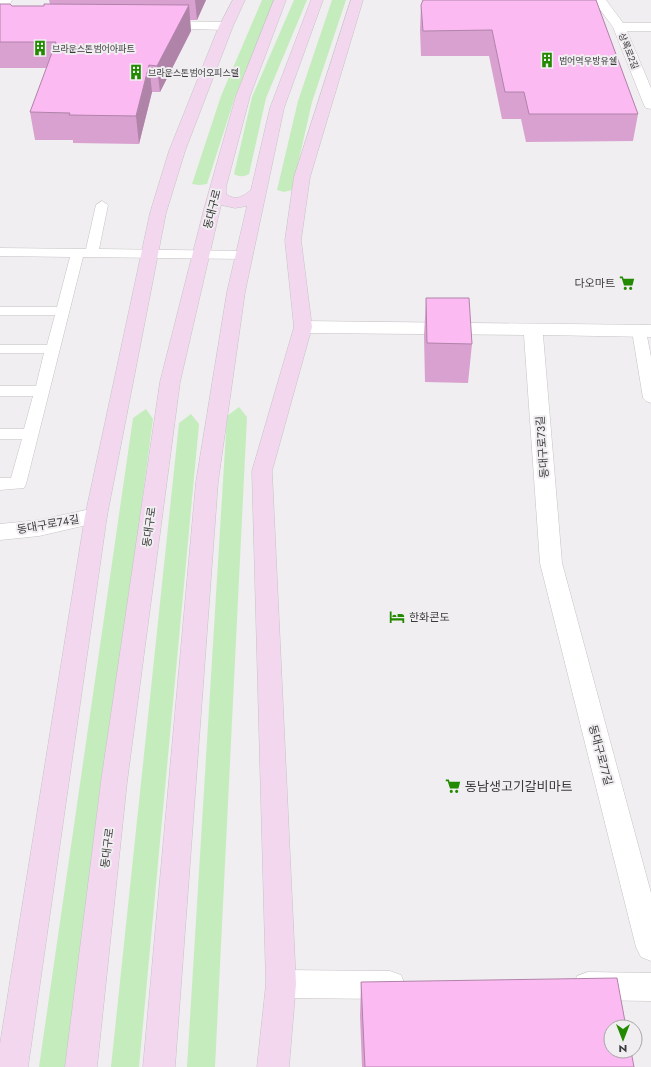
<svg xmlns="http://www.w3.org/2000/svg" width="651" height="1067" font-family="Jost,'Noto Sans KR',sans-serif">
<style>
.green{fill:#c5ecbd}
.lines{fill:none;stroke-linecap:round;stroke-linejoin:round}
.service-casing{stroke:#c6c3c5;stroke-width:1}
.minor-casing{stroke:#c6c3c5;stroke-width:1}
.secondary-casing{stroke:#c6c3c5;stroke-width:1}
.service{fill:#fff;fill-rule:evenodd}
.minor{fill:#fff;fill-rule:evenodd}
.secondary{fill:#f2d7ef;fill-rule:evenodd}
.wall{fill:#d8a1d0}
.shaded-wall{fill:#b083a9}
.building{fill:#fbbbf2;stroke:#b083a9}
.labels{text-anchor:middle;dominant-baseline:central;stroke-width:4;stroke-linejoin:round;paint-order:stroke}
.far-poi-label{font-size:9px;fill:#3a393a;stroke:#f0eef0;text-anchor:start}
.far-street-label{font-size:9px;fill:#3a393a;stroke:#f0eef0}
.street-label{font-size:11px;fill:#3a393a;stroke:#f0eef0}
.poi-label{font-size:11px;fill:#3a393a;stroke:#f0eef0;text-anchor:end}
.near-poi-label{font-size:13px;fill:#3a393a;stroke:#f0eef0;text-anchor:start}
</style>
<rect width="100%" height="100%" fill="#f0eef0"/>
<path class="green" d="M 262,0 L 275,0 L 235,97 L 207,184 L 199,185 L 192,184 L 221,96 Z
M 294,0 L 307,0 L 266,98 L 249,174 C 244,177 239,177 234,174 L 252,97 Z
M 332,0 L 346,0 L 312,102 L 292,190 L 284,192 L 277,190 L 298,101 Z
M 239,407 L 247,417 L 215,1067 L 187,1067 L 227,416 Z
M 146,409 L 153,419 L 67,1067 L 39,1067 L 133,418 Z
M 191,414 L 199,424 L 139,1067 L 111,1067 L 179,423 Z"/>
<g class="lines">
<g class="service-casing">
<path id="service" d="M 102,201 L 108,205 L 99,249 L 245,251 L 250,252 L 252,255 L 250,258 L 245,259 L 83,257 L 26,484 L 24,488 L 0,490 L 0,478 L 11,478 L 22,439 L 0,439 L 0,429 L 24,429 L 33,396 L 0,396 L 0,386 L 36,386 L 44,353 L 0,353 L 0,345 L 47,345 L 55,315 L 0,315 L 0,307 L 57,307 L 70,257 L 0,256 L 0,248 L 86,249 L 96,205 Z
M 639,327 L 644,328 L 646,331 L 651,357 L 651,403 L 646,401 L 643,398 L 632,331 L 634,328 Z"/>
</g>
<g class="minor-casing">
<path id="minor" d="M 0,0 L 12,0 L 5,15 L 0,16 Z
M 593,0 L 606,0 L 623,23 L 651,23 L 651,31 L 627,31 L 651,88 L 651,109 L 646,108 L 644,105 L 613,27 Z
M 161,21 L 226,22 L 231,23 L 233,26 L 231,29 L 226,30 L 156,28 L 154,25 L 156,22 Z
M 303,321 L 651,325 L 651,337 L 543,335 L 562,563 L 651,893 L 651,961 L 641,957 L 636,947 L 540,563 L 524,335 L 303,333 L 296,331 L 294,327 L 296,323 Z
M 96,508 L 104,511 L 107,516 L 104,521 L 39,536 L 0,540 L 0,524 L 39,520 Z
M 281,970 L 390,971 L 401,975 L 405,985 L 401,995 L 390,999 L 281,998 L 270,994 L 266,984 L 270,974 Z
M 588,972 L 651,973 L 651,1001 L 588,1000 L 577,996 L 573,986 L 577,976 Z"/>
</g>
<g class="secondary-casing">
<path id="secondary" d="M 233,0 L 245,0 L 233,26 L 185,151 L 166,213 L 107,516 L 28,1067 L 0,1067 L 0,1044 L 85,516 L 150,213 L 169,151 L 219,26 Z
M 274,0 L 286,0 L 250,96 L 226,187 L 226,194 C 235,201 243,197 251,190 L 270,108 L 311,0 L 323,0 L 284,108 L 245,292 L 218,482 L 175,1067 L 143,1067 L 196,482 L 227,292 L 247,206 L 235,208 L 221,205 L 180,382 L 127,782 L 97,1067 L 65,1067 L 101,782 L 160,382 L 204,209 L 236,96 Z
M 351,0 L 363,0 L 310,177 L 301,240 L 312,327 L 272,471 L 296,984 L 289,1067 L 257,1067 L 266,984 L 252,471 L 294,327 L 285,240 L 294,177 Z"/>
</g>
<use href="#service" class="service"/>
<use href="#minor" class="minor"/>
<use href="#secondary" class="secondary"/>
</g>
<path class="wall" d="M 49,0 L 206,0 L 197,20 L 190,20 L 191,31 L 160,92 L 152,92 L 139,144 L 73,143 L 73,140 L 35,140 L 30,112 L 47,68 L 0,68 L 0,4 L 12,6 L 44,6 L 50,4 Z
M 596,0 L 638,114 L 633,141 L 526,142 L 521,119 L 502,119 L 489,56 L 421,56 L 420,30 L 421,5 Z
M 426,298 L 472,344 L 468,383 L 425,382 L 424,336 Z
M 361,982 L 634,1067 L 362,1067 L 360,1016 Z"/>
<path class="shaded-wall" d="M 195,0 L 206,0 L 197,20 Z
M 189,5 L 191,31 L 160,92 L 157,66 Z
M 149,65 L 152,92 L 139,144 L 136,116 Z"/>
<path class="building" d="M 423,0 L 596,0 L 638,114 L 529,114 L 524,92 L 505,92 L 492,30 L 423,31 L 421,5 Z
M 0,4 L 10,4 L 12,6 L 44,6 L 44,4 L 189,5 L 157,66 L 149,65 L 136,116 L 69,115 L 70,113 L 30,112 L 56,42 L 0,42 Z
M 426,298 L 469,298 L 472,344 L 427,343 Z
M 617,978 L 626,1027 L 611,1027 L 611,1051 L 631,1051 L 634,1067 L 365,1067 L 361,982 Z"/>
<defs>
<g id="building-bare" transform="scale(1.2)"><path d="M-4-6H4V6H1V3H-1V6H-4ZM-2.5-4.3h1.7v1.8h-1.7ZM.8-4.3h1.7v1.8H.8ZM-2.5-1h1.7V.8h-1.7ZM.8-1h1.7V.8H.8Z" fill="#228900" stroke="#f0eef0" stroke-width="2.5" paint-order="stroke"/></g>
<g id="supermarket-bare" transform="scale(1.2)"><path d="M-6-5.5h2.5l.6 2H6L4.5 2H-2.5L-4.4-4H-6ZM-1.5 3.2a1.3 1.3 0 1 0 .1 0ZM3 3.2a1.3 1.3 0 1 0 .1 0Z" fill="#228900" stroke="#f0eef0" stroke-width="2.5" paint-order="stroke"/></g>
<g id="hotel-bare" transform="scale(1.2)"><path d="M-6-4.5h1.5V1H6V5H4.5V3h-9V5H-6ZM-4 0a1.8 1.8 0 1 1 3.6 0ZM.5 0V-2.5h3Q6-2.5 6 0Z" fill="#228900" stroke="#f0eef0" stroke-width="2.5" paint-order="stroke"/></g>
</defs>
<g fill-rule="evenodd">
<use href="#building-bare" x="40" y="48"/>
<use href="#building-bare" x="547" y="60"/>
<use href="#building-bare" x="136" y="72"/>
<use href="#supermarket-bare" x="627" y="283"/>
<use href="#hotel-bare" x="397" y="617"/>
<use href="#supermarket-bare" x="453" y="786"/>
</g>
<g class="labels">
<g class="far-poi-label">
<text x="52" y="48">브라운스톤범어아파트</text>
<text x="559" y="60">범어역우방유쉘</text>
<text x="148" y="72">브라운스톤범어오피스텔</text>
</g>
<g class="far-street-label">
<text transform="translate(629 51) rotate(68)">상록로2길</text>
</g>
<g class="street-label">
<text transform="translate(212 209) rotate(-76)">동대구로</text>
<text transform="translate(542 447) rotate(-94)">동대구로73길</text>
<text transform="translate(48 524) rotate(-10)">동대구로74길</text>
<text transform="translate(149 527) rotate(-82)">동대구로</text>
<text transform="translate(601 755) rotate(75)">동대구로77길</text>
<text transform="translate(107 848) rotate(-83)">동대구로</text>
</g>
<g class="poi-label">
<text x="615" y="283">다오마트</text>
<text x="409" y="617" text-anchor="start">한화콘도</text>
</g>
<g class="near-poi-label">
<text x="465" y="786">동남생고기갈비마트</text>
</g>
</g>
<g transform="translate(623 1039) rotate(180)"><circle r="19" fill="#f0eef0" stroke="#a7a6a7"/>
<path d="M0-3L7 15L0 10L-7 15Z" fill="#228900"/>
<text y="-6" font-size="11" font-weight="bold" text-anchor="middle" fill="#3a393a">N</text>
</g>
</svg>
